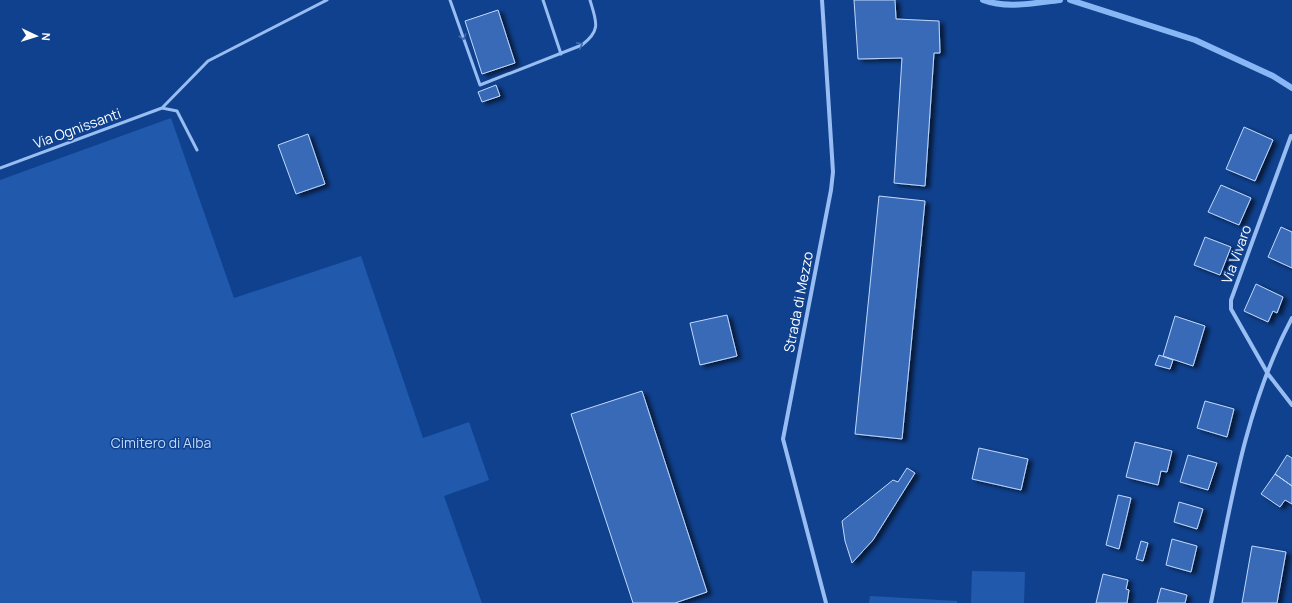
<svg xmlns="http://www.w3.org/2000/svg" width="1292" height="603" font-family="Manrope,sans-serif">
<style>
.green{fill:#215aad}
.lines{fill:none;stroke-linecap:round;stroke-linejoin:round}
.stream{stroke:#89b7f6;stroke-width:6}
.building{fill:#386bb8;stroke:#bfd8fd;filter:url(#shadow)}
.lane{stroke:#98bdf3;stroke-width:3}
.street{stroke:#98bdf3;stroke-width:4}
.oneway{stroke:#406cb1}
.labels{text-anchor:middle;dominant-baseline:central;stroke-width:3;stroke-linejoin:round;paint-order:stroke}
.street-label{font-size:14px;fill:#fff;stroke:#10418e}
.park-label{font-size:14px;fill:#bfd8fd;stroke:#10418e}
</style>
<defs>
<filter id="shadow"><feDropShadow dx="4.5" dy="2.5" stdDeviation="2" flood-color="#0009"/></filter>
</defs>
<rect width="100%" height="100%" fill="#10418e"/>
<path class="green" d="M 171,118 L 234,298 L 361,256 L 423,438 L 469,422 L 489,480 L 444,496 L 482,603 L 0,603 L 0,180 Z
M 972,571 L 1025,572 L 1024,603 L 971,603 Z
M 870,596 L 957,601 L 957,603 L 869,603 Z"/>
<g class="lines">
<path class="stream" d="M 983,0 C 1007,9 1034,3 1060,0
M 1070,0 L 1195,40 L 1273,76 L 1292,88"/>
</g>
<path class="building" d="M 854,0 L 895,0 L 896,19 L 939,21 L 940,53 L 934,53 L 925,186 L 894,183 L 902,58 L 858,59 Z
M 498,10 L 515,63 L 482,74 L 465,21 Z
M 496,85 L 500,96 L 482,102 L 478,92 Z
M 1244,127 L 1273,140 L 1255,181 L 1226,169 Z
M 308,134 L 325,184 L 296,194 L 278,145 Z
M 1221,185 L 1251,198 L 1239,225 L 1208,212 Z
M 879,196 L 925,201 L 902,439 L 855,434 Z
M 1281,227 L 1292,232 L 1292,268 L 1268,257 Z
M 1205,237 L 1231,247 L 1220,275 L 1194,265 Z
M 1256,284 L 1283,297 L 1277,313 L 1273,311 L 1268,322 L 1244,311 Z
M 727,315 L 737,356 L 700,365 L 690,323 Z
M 1175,316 L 1205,326 L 1193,366 L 1163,356 Z
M 1159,355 L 1173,360 L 1170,369 L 1155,365 Z
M 642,391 L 707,592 L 675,603 L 633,603 L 571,414 Z
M 1205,401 L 1234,409 L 1227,437 L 1197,428 Z
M 1135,442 L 1172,451 L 1167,472 L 1161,471 L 1158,485 L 1126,477 Z
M 979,448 L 1028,459 L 1021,490 L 972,479 Z
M 1188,455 L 1217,463 L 1208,490 L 1180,482 Z
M 1287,455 L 1292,458 L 1292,486 L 1275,474 Z
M 907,468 L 915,473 L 873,540 L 852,563 L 845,541 L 842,521 L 893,480 L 898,482 Z
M 1275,474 L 1292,486 L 1292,504 L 1285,500 L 1280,507 L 1261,494 Z
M 1118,495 L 1131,498 L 1119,549 L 1106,545 Z
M 1179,502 L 1203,509 L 1197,529 L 1174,522 Z
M 1172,539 L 1197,546 L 1191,572 L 1166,565 Z
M 1141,541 L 1148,543 L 1143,561 L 1136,559 Z
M 1252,546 L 1286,552 L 1277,603 L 1242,603 Z
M 1103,574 L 1128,580 L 1126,589 L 1129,590 L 1127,603 L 1096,603 Z
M 1161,588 L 1187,595 L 1185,603 L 1157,603 Z"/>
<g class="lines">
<path class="lane" d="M 450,0 L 480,85 L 582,45 C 602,30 596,21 590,0
M 543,0 L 561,54
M 162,108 L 208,61 L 327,0
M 0,168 L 162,108 L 177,111 L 197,150"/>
<path class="street" d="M 822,0 L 833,172 L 831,190 L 783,439 L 826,603
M 1291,136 L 1231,300 L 1231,309 L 1268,374 L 1292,405
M 1211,603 C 1230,507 1245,406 1292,318"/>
</g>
<defs><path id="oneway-chevron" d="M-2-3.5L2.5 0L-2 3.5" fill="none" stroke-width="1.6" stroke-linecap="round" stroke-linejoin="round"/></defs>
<g class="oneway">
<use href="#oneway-chevron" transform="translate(463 37) rotate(71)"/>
<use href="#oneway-chevron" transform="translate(580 45) rotate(-28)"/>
</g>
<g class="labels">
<g class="street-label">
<text transform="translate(77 128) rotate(-20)">Via Ognissanti</text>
<text transform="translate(1236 254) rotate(-70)">Via Vivaro</text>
<text transform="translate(798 302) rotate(-79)">Strada di Mezzo</text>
</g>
<g class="park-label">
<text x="161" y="442">Cimitero di Alba</text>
</g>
</g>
<g transform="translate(36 36) rotate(94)" stroke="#10418e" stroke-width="3" paint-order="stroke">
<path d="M0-3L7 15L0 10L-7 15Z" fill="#ffffff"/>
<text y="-6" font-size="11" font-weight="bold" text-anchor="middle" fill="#ffffff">N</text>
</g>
</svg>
